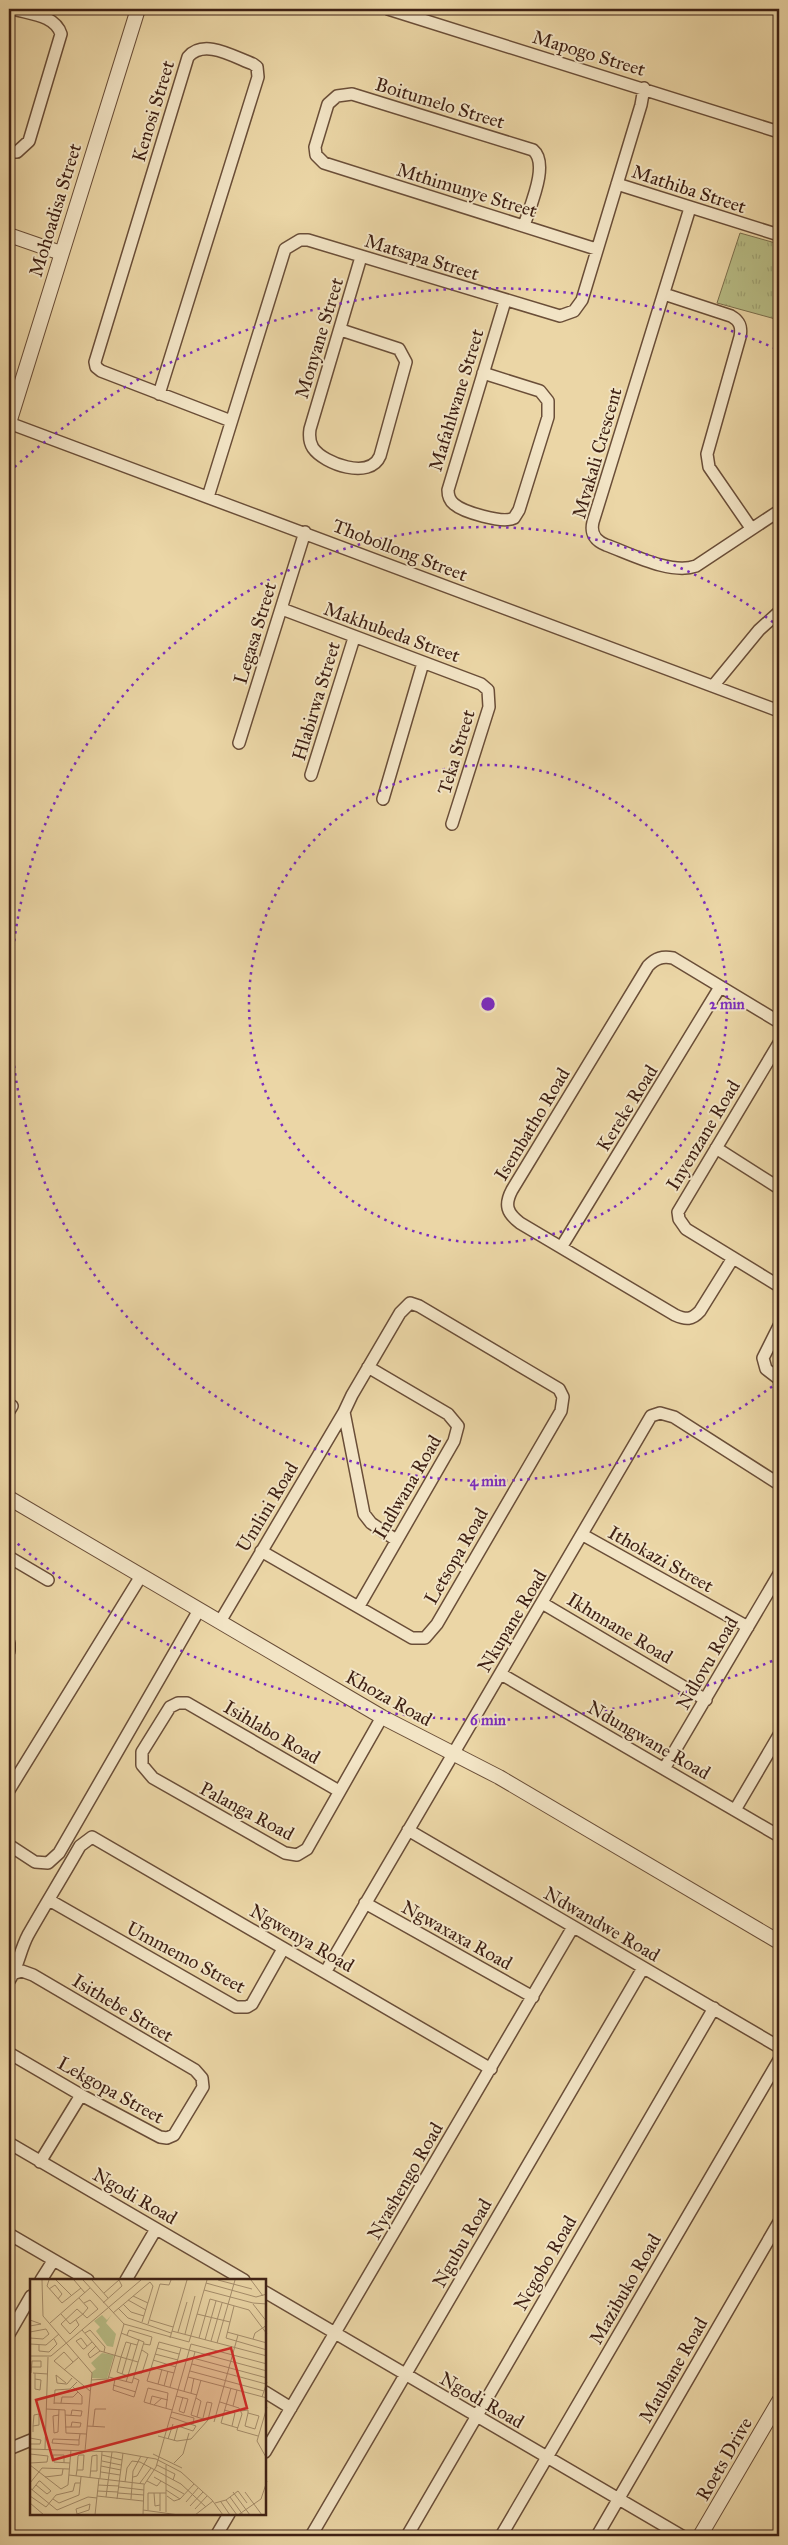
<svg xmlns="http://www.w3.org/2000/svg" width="788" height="2545" font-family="'IM FELL Great Primer',serif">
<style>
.park{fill:url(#park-tufts);stroke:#7c6f4d}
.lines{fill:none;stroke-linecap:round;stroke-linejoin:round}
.minor-casing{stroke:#6a4e38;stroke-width:14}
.tertiary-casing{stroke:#6a4e38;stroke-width:16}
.minor{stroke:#f2e4c5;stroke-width:11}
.tertiary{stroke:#f2e4c5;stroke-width:14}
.ring{fill:none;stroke:#7b2cbf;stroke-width:2.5;stroke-dasharray:2.5 5}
.labels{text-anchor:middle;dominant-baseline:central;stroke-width:4;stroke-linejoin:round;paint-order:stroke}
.street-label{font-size:19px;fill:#3f2114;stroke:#f2e4c5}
.inset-road{fill:none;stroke:#a68e6c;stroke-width:1}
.view{fill:#d62828;fill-opacity:0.15;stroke:#d62828;stroke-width:2.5}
.inset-edge{fill:none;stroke:#3f2114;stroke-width:2.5}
.centre{fill:#7b2cbf;stroke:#f2e4c5;stroke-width:2.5}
.ring-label{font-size:15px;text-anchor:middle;font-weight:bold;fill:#7b2cbf;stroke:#f2e4c5;stroke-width:4;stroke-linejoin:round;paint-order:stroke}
</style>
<defs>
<pattern id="park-tufts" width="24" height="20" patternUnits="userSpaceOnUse" patternTransform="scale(1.25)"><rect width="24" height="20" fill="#b8bd86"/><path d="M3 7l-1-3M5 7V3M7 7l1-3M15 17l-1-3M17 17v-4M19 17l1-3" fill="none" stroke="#9fa273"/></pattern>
</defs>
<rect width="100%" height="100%" fill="#ebd6a6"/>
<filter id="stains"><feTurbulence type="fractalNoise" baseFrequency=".004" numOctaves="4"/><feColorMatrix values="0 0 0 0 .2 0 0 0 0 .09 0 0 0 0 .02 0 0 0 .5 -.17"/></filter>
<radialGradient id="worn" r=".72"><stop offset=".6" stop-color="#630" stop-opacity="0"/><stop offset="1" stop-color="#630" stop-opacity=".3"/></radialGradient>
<path class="park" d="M 740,233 L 779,244 L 779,320 L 717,303 Z"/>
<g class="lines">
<g class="minor-casing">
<path id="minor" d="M 388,9 L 779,132
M 9,152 L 17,152 L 29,141 L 61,34 C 55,15 30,14 13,9
M 617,184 L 779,235
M 690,208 L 593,522 C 590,534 596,541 606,545 C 631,554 671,575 696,566 L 779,511
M 524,226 C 529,208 550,164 533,150 L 352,94 L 337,96 L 328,104 L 315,147 L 316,155 L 324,163 L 596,249
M 664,294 L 731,316 C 740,321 742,327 740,337 L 707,454 L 709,467 L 751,528
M 341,330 L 399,349 L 406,362 L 380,456 C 370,480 324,464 313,448 C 309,442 309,436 310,429 L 361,257
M 483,373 L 540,391 L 548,401 L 548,417 L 519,510 L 514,518 C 503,524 463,512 454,504 C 449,500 448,495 448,490 L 505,301
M 159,394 L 258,77 L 257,67 L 253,64 C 234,57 204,38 188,57 L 95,362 L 96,367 L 101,371 L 231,421
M 9,423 L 779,711
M 208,497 L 285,249 L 300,240 L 308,240 L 560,316 L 574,311 L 582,300 L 641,105 L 644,88
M 282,609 L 481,684 L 488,690 L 489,707 L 452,824
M 713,686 L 759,630 L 779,612
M 239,743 L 305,532
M 311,775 L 354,638
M 383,799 L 423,663
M 779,1043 L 678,1212 L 679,1219 L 686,1229 L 779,1286
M 716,1148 L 779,1188
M 562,1246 L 720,987
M 733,1258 L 700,1311 C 692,1320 686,1320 675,1315 L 520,1223 C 507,1213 504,1205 512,1190 L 648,966 C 656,958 662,956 673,958 L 779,1022
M 779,1326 L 763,1358 L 766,1369 L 779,1379
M 9,1411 L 12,1406
M 583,1535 L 748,1627
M 261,1551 L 412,1638 L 425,1638 L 437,1624 L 561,1411 L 563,1397 L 559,1389 L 419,1306 L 410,1303 L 400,1313 L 352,1395 L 344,1412 L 364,1514 L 371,1523 L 396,1540
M 9,1557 L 48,1580
M 542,1603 L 706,1700
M 359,1606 L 454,1441 L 458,1426 L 448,1414 L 368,1367
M 221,1620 L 344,1412
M 9,1643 L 9,1651
M 501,1674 L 779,1836
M 664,1769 L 779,1574
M 9,1790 L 141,1576
M 339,1791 L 187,1703 L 178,1703 L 170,1707 L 142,1752 L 142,1765 L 153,1778 L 285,1853 L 297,1855 L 307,1849 L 382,1717
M 735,1810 L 779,1735
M 408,1830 L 779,2047
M 9,1845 L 35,1862 L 48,1863 L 59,1853 L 199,1610
M 49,1900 L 236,2007 L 247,2007 L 252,2004 L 283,1949
M 365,1903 L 533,1997
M 326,1971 L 651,1416 L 660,1413 L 674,1417 L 779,1484
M 9,1981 C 18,1967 20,1950 28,1935 C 45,1905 63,1876 80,1846 L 92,1837 L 491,2069
M 9,2053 L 81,2095 L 160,2137 L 167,2138 L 174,2135 L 203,2087 L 202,2078 L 195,2070 L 33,1975 L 22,1971 L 15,1973
M 9,2143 L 244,2280
M 40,2162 L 81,2095
M 9,2234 L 88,2280
M 41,2280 L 53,2261
M 126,2280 L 156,2229
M 265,2292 L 682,2536
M 9,2334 L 31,2296
M 265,2392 L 291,2408
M 9,2449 L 31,2440
M 265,2452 L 573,1927
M 216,2536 L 229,2514
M 311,2536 L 643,1968
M 407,2536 L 714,2008
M 501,2536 L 779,2060
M 597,2536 L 779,2222"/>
</g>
<g class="tertiary-casing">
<path id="tertiary" d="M 9,235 L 61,253
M 9,423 L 138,9
M 9,1498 L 382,1717 L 499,1777 L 779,1942
M 700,2536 L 779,2401"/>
</g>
<use href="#minor" class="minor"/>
<use href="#tertiary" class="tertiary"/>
</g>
<g class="ring">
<circle cx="488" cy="1004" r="239"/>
<path d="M778 1382A477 477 0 1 1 778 626"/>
<path d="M779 1658A716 716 0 0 1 9 1536M9 472A716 716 0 0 1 779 350"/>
</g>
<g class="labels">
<g class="street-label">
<text transform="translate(589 53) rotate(17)">Mapogo Street</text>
<text transform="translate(440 103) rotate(17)">Boitumelo Street</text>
<text transform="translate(153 111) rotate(-73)">Kenosi Street</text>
<text transform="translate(689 189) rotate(18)">Mathiba Street</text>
<text transform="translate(467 190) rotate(17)">Mthimunye Street</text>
<text transform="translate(55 210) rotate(-73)">Mohoadisa Street</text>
<text transform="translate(422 257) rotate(17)">Matsapa Street</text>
<text transform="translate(319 338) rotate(-73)">Monyane Street</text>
<text transform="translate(456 400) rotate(-73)">Mafahlwane Street</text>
<text transform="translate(597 453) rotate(-74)">Mvakali Crescent</text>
<text transform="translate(400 550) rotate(21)">Thobollong Street</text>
<text transform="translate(392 632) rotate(20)">Makhubeda Street</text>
<text transform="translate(255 633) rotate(-73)">Legasa Street</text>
<text transform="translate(316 701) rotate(-73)">Hlabirwa Street</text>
<text transform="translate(456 752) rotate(-73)">Teka Street</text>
<text transform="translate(627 1108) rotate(-58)">Kereke Road</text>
<text transform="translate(532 1124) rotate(-59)">Isembatho Road</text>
<text transform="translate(703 1135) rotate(-59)">Inyenzane Road</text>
<text transform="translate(407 1487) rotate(-60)">Indlwana Road</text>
<text transform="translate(267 1507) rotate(-59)">Umlini Road</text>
<text transform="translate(456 1556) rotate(-60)">Letsopa Road</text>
<text transform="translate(661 1559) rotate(29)">Ithokazi Street</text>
<text transform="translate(512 1621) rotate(-59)">Nkupane Road</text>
<text transform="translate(620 1628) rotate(31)">Ikhnnane Road</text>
<text transform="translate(707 1663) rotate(-60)">Ndlovu Road</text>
<text transform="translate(389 1698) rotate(29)">Khoza Road</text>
<text transform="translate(272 1732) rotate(30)">Isihlabo Road</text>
<text transform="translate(649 1740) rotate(30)">Ndungwane Road</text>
<text transform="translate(247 1811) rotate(28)">Palanga Road</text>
<text transform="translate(602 1924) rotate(30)">Ndwandwe Road</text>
<text transform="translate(457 1935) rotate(29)">Ngwaxaxa Road</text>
<text transform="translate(302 1938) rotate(30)">Ngwenya Road</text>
<text transform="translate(186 1957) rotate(28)">Ummemo Street</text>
<text transform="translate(123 2008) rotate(31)">Isithebe Street</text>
<text transform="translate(111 2090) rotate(29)">Lekgopa Street</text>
<text transform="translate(405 2181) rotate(-60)">Nyashengo Road</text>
<text transform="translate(135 2196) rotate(30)">Ngodi Road</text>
<text transform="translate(462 2243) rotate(-60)">Ngubu Road</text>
<text transform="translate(545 2263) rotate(-60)">Ncgobo Road</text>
<text transform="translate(625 2289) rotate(-60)">Mazibuko Road</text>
<text transform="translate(673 2370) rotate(-60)">Maubane Road</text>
<text transform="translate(482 2400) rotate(30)">Ngodi Road</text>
<text transform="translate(724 2459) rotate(-60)">Roets Drive</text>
</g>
</g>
<g transform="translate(30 2279)">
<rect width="236" height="236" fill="#ebd6a6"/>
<path d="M 82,35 L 76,44 L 86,55 L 83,68 L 77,67 L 66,52 L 70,48 L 64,42 L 72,36 L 77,41 ZM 72,74 L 84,76 L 77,100 L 62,99 L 62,93 L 66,90 L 61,84 Z" fill="#b8bd86"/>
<path class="inset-road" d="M 12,1 L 13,37 L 62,94 L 55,172M 19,1 L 17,7 L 32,24 L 51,9M 26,1 L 42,17M 44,1 L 55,14M 53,1 L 94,45 L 159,63M 62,1 L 78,19M 188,1 L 222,10M 221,1 L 233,17M 176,4 L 226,18 L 237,15M 19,10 L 25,6 L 32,15 L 28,20M 174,11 L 223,24 L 237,25M 74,14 L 89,1M 103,17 L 118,24M 98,21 L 116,31M 73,24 L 92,7 L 89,1M 93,25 L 101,33 L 114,37M 223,25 L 237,43M 204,27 L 196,59 L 237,71M 88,29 L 98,39 L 141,54M 83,34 L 120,3 L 123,7 L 112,43M 31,35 L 40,45 L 53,35 L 58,29 L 49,19M 167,35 L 200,43M 0,41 L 11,45 L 0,47M 46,41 L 49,46 L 40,55 L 31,45 L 47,30 L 57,39 L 68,30 L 60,21 L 54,24M 120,41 L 143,48M 20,44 L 60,9M 118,45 L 130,5 L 139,6 L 141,1M 52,51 L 70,72 L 108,83M 142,52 L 237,77M 0,53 L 16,50 L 19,55 L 13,60 L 0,59M 148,53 L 157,23M 197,53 L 237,64M 55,54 L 60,51 L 75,68 L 74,73M 155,55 L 165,17M 97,56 L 99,51 L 122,58 L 120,66 L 114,65M 140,59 L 157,1M 169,59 L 180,20 L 219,31 L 237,55M 223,60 L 225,54 L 237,46M 175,61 L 186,22M 181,62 L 192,24M 159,63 L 177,1M 187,64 L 205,1M 0,65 L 16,66 L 29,55M 161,65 L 237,85M 9,66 L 9,72 L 19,73 L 27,65 L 24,60M 57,67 L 51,59 L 46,62 L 53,70 L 54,70 L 62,63M 66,67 L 58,75 L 60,79 L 70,72M 127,69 L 149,75M 125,75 L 148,81M 0,77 L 21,77 L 111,1M 163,79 L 237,99M 123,81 L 146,88M 43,83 L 34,73 L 24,82 L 60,112M 162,85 L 236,105M 121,88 L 144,94M 34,91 L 49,78M 160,92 L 234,112M 1,94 L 2,83 L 2,82 L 11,82 L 11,88 L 2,88M 3,94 L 18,95M 106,94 L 112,94 L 118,75 L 112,71M 92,95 L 101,64M 98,97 L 87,93 L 91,78 L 96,63 L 107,66M 79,98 L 102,104 L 114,63 L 91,54M 158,98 L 237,119M 5,100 L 11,101 L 10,111 L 5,110 L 5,94M 85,100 L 83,111 L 104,118 L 109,101 L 104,99M 61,101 L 78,100 L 94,45M 171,101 L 161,136 L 170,139 L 178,141 L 182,124 L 177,123 L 173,139M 96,103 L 109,60M 36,104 L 26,96 L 27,104 L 36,105 L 37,105 L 42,99M 128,105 L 132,90M 83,106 L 106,113M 134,107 L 138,92M 140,108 L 151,69M 201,109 L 191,144 L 208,149M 154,112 L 165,73M 161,114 L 164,99M 167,116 L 117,102 L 129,63 L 237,92M 146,117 L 158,120 L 154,134 L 149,132 L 153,118M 232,118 L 237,103M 132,119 L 124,126 L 114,123 L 118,109 L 138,114 L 136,129M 166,119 L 171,122 L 167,138M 190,123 L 209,129 L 212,135 L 207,151 L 228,157M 24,124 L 52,125 L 52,117 L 43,108M 31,124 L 32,118 L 43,118 L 48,113M 24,125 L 25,111 L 40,110 L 47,103M 120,125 L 122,117 L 138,121M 124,126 L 142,131M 203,127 L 207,111M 237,128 L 227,162 L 237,180M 16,130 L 35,131 L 36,154 L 56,155M 194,131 L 205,134 L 202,147M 211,132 L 218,131 L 218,134 L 229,137 L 225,150 L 215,147 L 218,134M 142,133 L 164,139 L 163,145M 29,136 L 23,137 L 24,154 L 28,153 L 29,130M 35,136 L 51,137 L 52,132 L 42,131 L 41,136M 140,138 L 166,147 L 163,152 L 148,147 L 144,162M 184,143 L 208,56M 57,147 L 75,148M 63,147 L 65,130 L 76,130M 35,148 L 50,148 L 51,144 L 42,143 L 41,148M 3,153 L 3,147 L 4,136 L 9,135 L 9,146 L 3,147M 128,157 L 147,162 L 161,160 L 178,141M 0,159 L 11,161 L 10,165 L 0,165M 138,160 L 143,145M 49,161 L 23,160 L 22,164 L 48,166 L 49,166 L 49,161 L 50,155M 0,170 L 86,173 L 126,180 L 151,193 L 182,221 L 193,236M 15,170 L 18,78M 0,175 L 18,177 L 17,183 L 0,184M 123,175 L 152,189M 72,176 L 92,181M 72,182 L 91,186M 34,184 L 34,176 L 23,176 L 24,183 L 40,184M 144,184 L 153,175 L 159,154M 0,186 L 31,210 L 38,206 L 41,171M 127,186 L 145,195 L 143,201M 136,186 L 136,233M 71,187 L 91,191M 71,193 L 90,196M 39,196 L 114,205M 46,197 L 47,191 L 48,177 L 49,176 L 54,176 L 53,191 L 47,191M 15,198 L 32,196 L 33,190M 60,198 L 62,177 L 67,176 L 67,192 L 61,192M 103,198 L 107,197 L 118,178M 124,198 L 154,215M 70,199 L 72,173M 117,202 L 127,207 L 131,202M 95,203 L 97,189 L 102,182 L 110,183 L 151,205 L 176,228M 0,204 L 12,189 L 39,190M 110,204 L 121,189M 68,206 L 89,207M 89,208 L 114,211M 0,209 L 27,231 L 58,218 L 67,219M 2,211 L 9,202 L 10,202 L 21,212 L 17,215 L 6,206M 136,211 L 150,220M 68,212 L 88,213M 203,213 L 220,236M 215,213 L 232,236M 88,214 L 114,216M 124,214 L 125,227 L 130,226M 130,214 L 130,232M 0,217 L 16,228 L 26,216 L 43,212 L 45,204 L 50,204M 67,217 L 113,222M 137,217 L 144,222 L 150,220 L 164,205M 76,218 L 82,173M 200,218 L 213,236M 23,220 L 29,224 L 49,216 L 51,198M 87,220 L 93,174M 101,220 L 103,192 L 111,177M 231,220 L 237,202M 196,221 L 207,236M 156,223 L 168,209M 191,223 L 200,236M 0,224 L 14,236M 185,224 L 196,221 L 208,212 L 217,224M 60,225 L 59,231 L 47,235 L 46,230 ZM 160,227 L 173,213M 165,230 L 177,217M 113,231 L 149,236M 118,231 L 118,214 L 136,214M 65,236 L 69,199M 113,236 L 114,206 L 126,188 L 161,65M 165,236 L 183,222M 208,236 L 231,220"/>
<path class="view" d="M 201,69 L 217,129 L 23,181 L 6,121 Z"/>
<rect width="236" height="236" class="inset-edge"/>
</g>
<circle cx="488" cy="1004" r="8" class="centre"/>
<g class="ring-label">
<text x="727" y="1009">2 min</text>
<text x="488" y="1486">4 min</text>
<text x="488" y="1725">6 min</text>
</g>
<rect width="788" height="2545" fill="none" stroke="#ebd6a6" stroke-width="30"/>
<rect x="10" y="10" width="768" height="2525" fill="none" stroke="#3f2114" stroke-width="2.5"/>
<rect x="15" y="15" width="758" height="2515" fill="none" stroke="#3f2114"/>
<rect width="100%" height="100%" filter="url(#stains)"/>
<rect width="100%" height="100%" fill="url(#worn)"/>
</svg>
